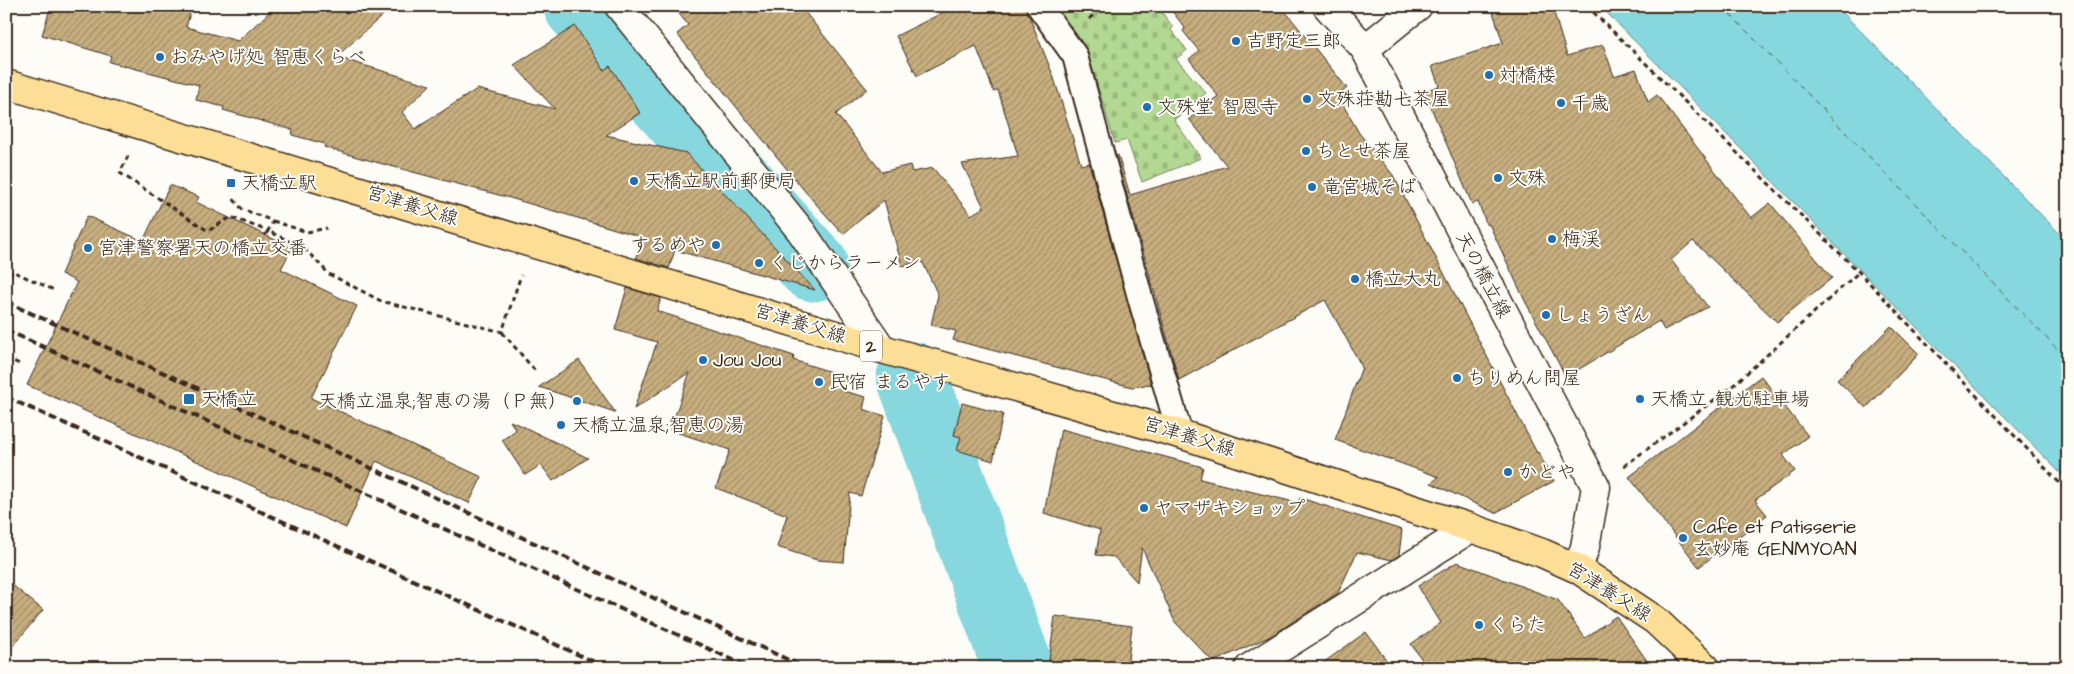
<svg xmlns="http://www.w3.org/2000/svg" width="2074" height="674" font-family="'Architects Daughter','Klee One',sans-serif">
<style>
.cemetery{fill:url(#cemetery-stones);stroke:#768158}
.water{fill:#86d7de;stroke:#689291}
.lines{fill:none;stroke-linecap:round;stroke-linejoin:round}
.river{stroke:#86d7de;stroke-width:71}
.ferry{stroke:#525e58;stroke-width:1;stroke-dasharray:6 5;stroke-linecap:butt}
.building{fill:url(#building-hatch);stroke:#3b2a1e}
.lane-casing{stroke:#3b2a1e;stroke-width:28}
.street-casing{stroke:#3b2a1e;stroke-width:31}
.secondary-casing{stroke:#3b2a1e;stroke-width:31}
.primary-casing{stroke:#3b2a1e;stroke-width:31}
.path{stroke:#3b2a1e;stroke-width:3;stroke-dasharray:5 4;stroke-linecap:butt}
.lane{stroke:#fdfcf7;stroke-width:24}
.street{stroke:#fdfcf7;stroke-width:28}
.secondary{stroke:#fdfcf7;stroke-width:28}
.primary{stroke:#fdde96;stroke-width:28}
.rail{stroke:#3b2a1e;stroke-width:4;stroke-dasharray:8 4;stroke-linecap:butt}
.poi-dot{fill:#1f6fb2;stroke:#fdfcf7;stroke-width:2}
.labels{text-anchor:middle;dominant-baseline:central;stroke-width:4;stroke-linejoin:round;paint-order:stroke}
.shield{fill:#fdfcf7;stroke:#75695f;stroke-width:1}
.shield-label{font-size:18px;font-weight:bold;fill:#3b2a1e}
.poi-label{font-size:19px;fill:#3b2a1e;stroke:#fdfcf7;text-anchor:start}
.street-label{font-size:19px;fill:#3b2a1e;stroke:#fdfcf7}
</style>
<defs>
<pattern id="cemetery-stones" width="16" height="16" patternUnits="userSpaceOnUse" patternTransform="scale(1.25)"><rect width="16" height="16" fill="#b2d893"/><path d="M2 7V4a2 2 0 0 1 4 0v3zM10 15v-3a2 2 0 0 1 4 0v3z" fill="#9aba7e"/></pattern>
<pattern id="building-hatch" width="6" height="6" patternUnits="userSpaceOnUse" patternTransform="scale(1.25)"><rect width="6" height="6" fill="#c7ae7e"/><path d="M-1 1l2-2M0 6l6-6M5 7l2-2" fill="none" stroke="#a38e67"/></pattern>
</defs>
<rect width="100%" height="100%" fill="#fdfcf7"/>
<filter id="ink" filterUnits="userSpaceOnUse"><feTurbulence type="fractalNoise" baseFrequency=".02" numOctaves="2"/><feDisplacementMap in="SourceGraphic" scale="10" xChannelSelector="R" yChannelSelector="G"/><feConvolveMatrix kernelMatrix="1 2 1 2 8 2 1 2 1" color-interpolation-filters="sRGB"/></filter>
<g filter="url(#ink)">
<path class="cemetery" d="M 1052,6 L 1165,6 L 1160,10 L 1173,27 L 1171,30 L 1187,50 L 1176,59 L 1206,93 L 1174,120 L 1201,158 L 1142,182 L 1127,140 L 1115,143 L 1087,51 Z"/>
<path class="water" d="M 1600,6 L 1836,6 L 2068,242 L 2068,481 Z"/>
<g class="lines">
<path class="river" d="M 579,6 L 813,266
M 912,377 L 1018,668"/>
<path class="ferry" d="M 1722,6 L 2068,360"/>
</g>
<path class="building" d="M 51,6 L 192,6 L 186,27 L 238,41 L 276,6 L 393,6 L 336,57 L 430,85 L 402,112 L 415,129 L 477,89 L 555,109 L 514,65 L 575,26 L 604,70 L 610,66 L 640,113 L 606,135 L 686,153 L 815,290 L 675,250 L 669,268 L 636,258 L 642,237 L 510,198 L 357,157 L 324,147 L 325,144 L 292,135 L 293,130 L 223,110 L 224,107 L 196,100 L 199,85 L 109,62 L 111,56 L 42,35 Z
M 673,6 L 800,6 L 867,89 L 836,114 L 882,172 L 910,165 L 912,172 L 933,168 L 971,215 L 984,207 L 962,164 L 1018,156 L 998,90 L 994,92 L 976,46 L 917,76 L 896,36 L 956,6 L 1025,6 L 1053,75 L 1081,165 L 1089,163 L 1151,384 L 1132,387 L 953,340 L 956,331 L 931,325 L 938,295 L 922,261 L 902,266 L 884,200 L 843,234 L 808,195 L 677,34 L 688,25 Z
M 1168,6 L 1281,6 L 1347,88 L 1338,96 L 1359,133 L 1393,175 L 1537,453 L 1538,452 L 1554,481 L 1495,513 L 1431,483 L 1439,477 L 1335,440 L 1362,367 L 1325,300 L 1179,380 L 1116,156 L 1118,155 L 1130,195 L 1227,166 L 1189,119 L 1218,96 L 1189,59 L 1199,51 L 1183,31 L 1185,28 Z
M 1491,6 L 1552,6 L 1567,56 L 1603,45 L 1614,76 L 1636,69 L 1648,102 L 1657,95 L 1751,218 L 1770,203 L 1832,278 L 1777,322 L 1693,241 L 1671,260 L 1708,307 L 1664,330 L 1659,321 L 1566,377 L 1525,301 L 1489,224 L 1487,225 L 1478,202 L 1472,204 L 1424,91 L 1439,86 L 1432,66 L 1503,43 Z
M 170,185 L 199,197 L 196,202 L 292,248 L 281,269 L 357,306 L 311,398 L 482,477 L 469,503 L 376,461 L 346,528 L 27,385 L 77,282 L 61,274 L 87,216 L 143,241 Z
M 627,288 L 661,298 L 657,311 L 794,356 L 793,360 L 847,377 L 843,391 L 866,397 L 863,409 L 885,416 L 861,496 L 850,493 L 844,562 L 817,560 L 777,547 L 787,515 L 716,488 L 730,450 L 670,430 L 690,372 L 634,409 L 657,342 L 615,330 Z
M 1891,326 L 1919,354 L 1866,408 L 1837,380 Z
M 579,360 L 615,412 L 539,387 Z
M 1761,376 L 1808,436 L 1783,455 L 1795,471 L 1755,500 L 1767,515 L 1699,567 L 1629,477 Z
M 962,403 L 1003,414 L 993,461 L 957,450 L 961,437 L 954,435 Z
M 510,421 L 522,426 L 588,458 L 553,481 L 541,465 L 525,475 L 502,440 L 516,430 Z
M 1061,429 L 1203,467 L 1200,479 L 1298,503 L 1300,498 L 1402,530 L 1399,555 L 1392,560 L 1357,552 L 1338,593 L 1271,636 L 1213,662 L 1175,622 L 1142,548 L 1137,582 L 1114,557 L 1096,555 L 1100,530 L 1044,513 Z
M 1457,562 L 1558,600 L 1585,638 L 1616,616 L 1652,668 L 1428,668 L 1411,644 L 1441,623 L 1418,586 Z
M 6,580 L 43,610 L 6,654 Z
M 1055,616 L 1132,626 L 1127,668 L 1100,668 L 1049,661 Z
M 1366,632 L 1392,668 L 1316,668 Z"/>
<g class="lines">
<g class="lane-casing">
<path id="lane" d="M 1039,6 L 1075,56 L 1141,301 L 1180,434"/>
</g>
<g class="street-casing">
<path id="street" d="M 619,6 L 801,231 L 882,349
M 1327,6 L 1365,49
M 1249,668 L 1471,528"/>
</g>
<g class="secondary-casing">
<path id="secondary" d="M 1418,6 L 1365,49 L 1596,487 L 1585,547 L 1578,569"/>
</g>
<g class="primary-casing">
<path id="primary" d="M 6,84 L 882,349 L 1180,434 L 1471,528 L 1542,553 L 1578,569 L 1655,620 L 1706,668"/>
</g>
<path class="path" d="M 1587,6 L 1859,272 L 2068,492
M 1089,19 L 1104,6
M 128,156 L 120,173 L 208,231 L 231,217 L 268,231 L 273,221 L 242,209 L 231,196
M 273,221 L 307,232 L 327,228
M 265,235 L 268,231 L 304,248 L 329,274 L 381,301 L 502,332 L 521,275
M 6,284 L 12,271 L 54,290
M 502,332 L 537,373
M 6,358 L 20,364
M 1624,466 L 1728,390 L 1859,272
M 1740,662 L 1747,668"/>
<use href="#lane" class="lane"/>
<use href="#street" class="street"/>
<use href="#secondary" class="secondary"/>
<use href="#primary" class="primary"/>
<path class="rail" d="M 6,302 L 195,387 L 806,668
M 6,330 L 751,668
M 6,397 L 608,668"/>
</g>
</g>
<g class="poi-dot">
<circle cx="1236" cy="41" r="5"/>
<circle cx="160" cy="57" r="5"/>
<circle cx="1489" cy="75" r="5"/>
<circle cx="1307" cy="99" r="5"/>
<circle cx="1561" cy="103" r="5"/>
<circle cx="1147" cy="107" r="5"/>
<circle cx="1306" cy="151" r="5"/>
<circle cx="1498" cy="178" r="5"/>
<circle cx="634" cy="181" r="5"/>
<rect x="226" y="178" width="10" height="10" rx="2.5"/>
<circle cx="1312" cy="187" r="5"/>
<circle cx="1552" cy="239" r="5"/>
<circle cx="716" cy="245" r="5"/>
<circle cx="88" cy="248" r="5"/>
<circle cx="759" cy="263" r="5"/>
<circle cx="1355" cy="279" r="5"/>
<circle cx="1546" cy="315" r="5"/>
<circle cx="703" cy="360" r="5"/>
<circle cx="1457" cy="378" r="5"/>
<circle cx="819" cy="382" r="5"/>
<rect x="183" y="393" width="12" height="12" rx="2.5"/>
<circle cx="1640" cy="399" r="5"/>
<circle cx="577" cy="401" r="5"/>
<circle cx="561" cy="425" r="5"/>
<circle cx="1508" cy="472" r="5"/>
<circle cx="1144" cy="508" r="5"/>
<circle cx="1683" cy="538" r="5"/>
<circle cx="1479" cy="625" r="5"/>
</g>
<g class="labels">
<rect class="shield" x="860" y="330.5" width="22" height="31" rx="4"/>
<g class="shield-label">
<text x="871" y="346">2</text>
</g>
<g class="poi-label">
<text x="1246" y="41">吉野定三郎</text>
<text x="170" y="57">おみやげ処 智恵くらべ</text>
<text x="1499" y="75">対橋楼</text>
<text x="1317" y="99">文殊荘勘七茶屋</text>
<text x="1571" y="103">千歳</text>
<text x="1157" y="107">文殊堂 智恩寺</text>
<text x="1316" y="151">ちとせ茶屋</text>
<text x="1508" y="178">文殊</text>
<text x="644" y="181">天橋立駅前郵便局</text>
<text x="241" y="183">天橋立駅</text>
<text x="1322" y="187">竜宮城そば</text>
<text x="1562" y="239">梅渓</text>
<text x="706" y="245" text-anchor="end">するめや</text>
<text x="98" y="248">宮津警察署天の橋立交番</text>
<text x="769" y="263">くじからラーメン</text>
<text x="1365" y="279">橋立大丸</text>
<text x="1556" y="315">しょうざん</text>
<text x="713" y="360">Jou Jou</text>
<text x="1467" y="378">ちりめん問屋</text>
<text x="829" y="382">民宿 まるやす</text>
<text x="200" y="399">天橋立</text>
<text x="1650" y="399">天橋立 観光駐車場</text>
<text x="567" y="401" text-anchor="end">天橋立温泉;智恵の湯（Ｐ無）</text>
<text x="571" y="425">天橋立温泉;智恵の湯</text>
<text x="1518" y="472">かどや</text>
<text x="1154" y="508">ヤマザキショップ</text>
<text x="1693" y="527">Cafe et Patisserie<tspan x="1693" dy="22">玄妙庵 GENMYOAN</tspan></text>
<text x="1489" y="625">くらた</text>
</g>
<g class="street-label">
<text transform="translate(412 206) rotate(17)">宮津養父線</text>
<text transform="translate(1483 275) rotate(62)">天の橋立線</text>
<text transform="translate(800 324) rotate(17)">宮津養父線</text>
<text transform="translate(1189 437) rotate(17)">宮津養父線</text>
<text transform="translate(1609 592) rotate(32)">宮津養父線</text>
</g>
</g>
<rect width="2074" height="674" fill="none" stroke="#fdfcf7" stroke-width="25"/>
<rect x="12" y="12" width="2049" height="649" fill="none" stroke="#3b2a1e" stroke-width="2" filter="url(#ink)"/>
</svg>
